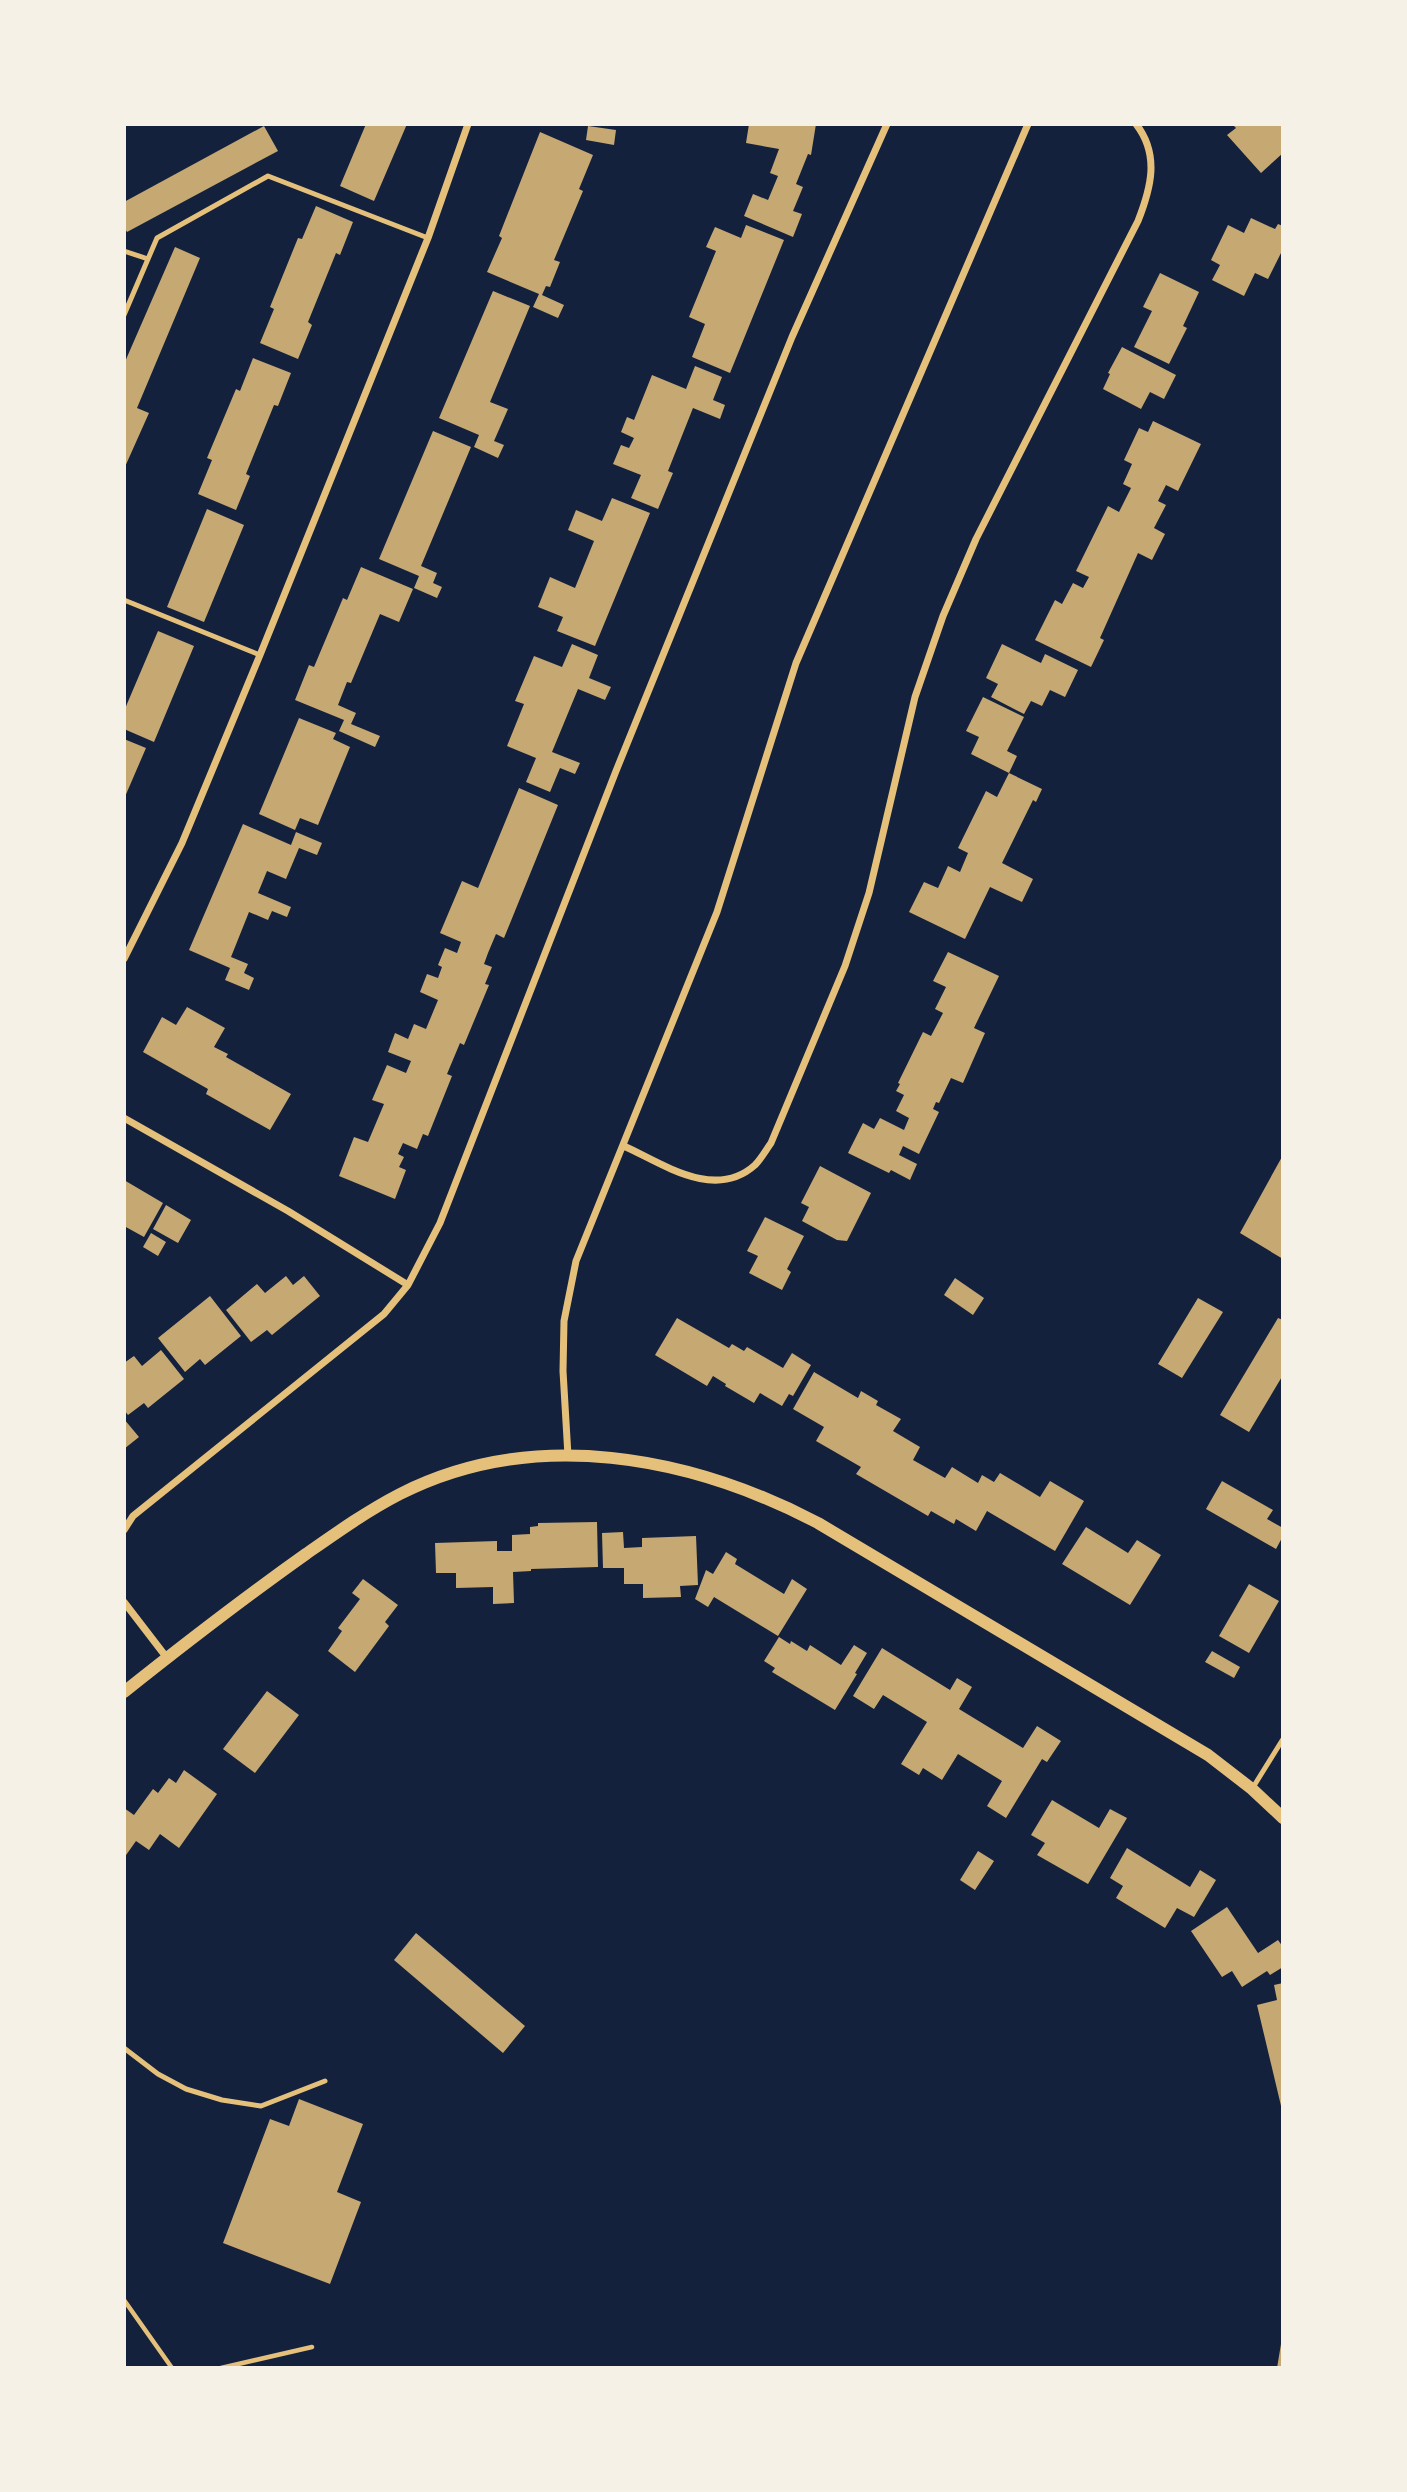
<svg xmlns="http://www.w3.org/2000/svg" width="1407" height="2492" font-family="'DejaVu Sans',sans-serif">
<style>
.building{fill:#c6a872}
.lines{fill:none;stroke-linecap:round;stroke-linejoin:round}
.path{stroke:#e5c07b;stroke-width:4.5}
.service{stroke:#e5c07b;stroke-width:5}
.minor{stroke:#e5c07b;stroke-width:7}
.tertiary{stroke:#e5c07b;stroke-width:12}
</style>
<rect width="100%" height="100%" fill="#14213d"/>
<path class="building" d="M 366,124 L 407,124 L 374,201 L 340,186 Z
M 749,124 L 816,124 L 811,155 L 808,154 L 796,184 L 803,187 L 793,211 L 802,214 L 793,237 L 744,216 L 753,194 L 768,200 L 778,176 L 770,173 L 779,149 L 746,143 Z
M 1232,124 L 1283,124 L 1283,153 L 1261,173 L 1227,135 L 1236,128 Z
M 264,126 L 278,151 L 127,232 L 124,227 L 124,202 Z
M 588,126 L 616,130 L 614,145 L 586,140 Z
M 540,132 L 593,155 L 579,189 L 583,191 L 554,260 L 560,262 L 550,287 L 546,286 L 542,295 L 564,305 L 558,318 L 533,307 L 539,294 L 487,272 L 502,238 L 499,236 Z
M 316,206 L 353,222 L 340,255 L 336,253 L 308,322 L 312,325 L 298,359 L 260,343 L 274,309 L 270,307 L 298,238 L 302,239 Z
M 1251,218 L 1275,229 L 1278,224 L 1283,226 L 1283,249 L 1268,279 L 1255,273 L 1244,296 L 1212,280 L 1220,265 L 1211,260 L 1228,225 L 1244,233 Z
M 746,225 L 784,240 L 730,373 L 692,357 L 705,324 L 689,317 L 716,251 L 706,247 L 715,227 L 741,238 Z
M 175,247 L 200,258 L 137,408 L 149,413 L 124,469 L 124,364 Z
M 1160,273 L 1199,292 L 1183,326 L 1187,328 L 1169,364 L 1134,347 L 1152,311 L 1143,307 Z
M 493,291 L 530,306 L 490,402 L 508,409 L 494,441 L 504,445 L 498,458 L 474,447 L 479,435 L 439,418 Z
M 1122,347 L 1176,375 L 1164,399 L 1150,392 L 1141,409 L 1103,389 L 1110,374 L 1108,373 Z
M 253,358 L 291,373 L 278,406 L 274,405 L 246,474 L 250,476 L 236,510 L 198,494 L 212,460 L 207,458 L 236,389 L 240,391 Z
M 695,366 L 722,377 L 713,400 L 725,405 L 720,419 L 693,408 L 668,471 L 673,473 L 658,509 L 631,498 L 641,475 L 613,464 L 621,445 L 629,448 L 634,438 L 621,432 L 627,417 L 634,420 L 652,375 L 686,389 Z
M 1153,421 L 1201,444 L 1178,491 L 1166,485 L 1158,501 L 1166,505 L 1154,528 L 1165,534 L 1152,560 L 1138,553 L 1100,638 L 1104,640 L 1091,667 L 1035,640 L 1055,600 L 1062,604 L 1073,583 L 1083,588 L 1089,577 L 1076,571 L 1108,506 L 1119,512 L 1131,488 L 1123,484 L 1132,464 L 1124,460 L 1139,428 L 1148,432 Z
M 433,431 L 471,447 L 421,566 L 437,573 L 433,583 L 442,587 L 437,598 L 414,588 L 419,576 L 379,559 Z
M 612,498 L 650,513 L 595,646 L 557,631 L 563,617 L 538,607 L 550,577 L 575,588 L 594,541 L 568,530 L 576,510 L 602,521 Z
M 207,509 L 244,525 L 204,622 L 167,607 Z
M 361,567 L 413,589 L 399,622 L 380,614 L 351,683 L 347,682 L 338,705 L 356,713 L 351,724 L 380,736 L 375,747 L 339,731 L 344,720 L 295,700 L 309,665 L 314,667 L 343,598 L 347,600 Z
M 158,631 L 194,646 L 154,742 L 124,729 L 124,711 Z
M 572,644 L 598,655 L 589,678 L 611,687 L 605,700 L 578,689 L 552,752 L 580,763 L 575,774 L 560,768 L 550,792 L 526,782 L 536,758 L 507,746 L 524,704 L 515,701 L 534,656 L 562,667 Z
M 1002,644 L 1041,663 L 1045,654 L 1078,670 L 1065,697 L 1050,690 L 1042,706 L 1031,701 L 1024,714 L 991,697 L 998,684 L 986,678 Z
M 983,697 L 1024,717 L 1007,751 L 1017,756 L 1009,773 L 971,754 L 979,737 L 966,731 Z
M 299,718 L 336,733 L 333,739 L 350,747 L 318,825 L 300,818 L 295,830 L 259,814 Z
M 124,739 L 146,748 L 124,799 Z
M 1009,773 L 1042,789 L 1036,802 L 1033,800 L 1002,863 L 1033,879 L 1022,902 L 990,887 L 965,939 L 909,912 L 924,882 L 938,888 L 948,866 L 960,872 L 968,853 L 958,848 L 986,791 L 997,797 Z
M 519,788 L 558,805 L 504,938 L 496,934 L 488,953 L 484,964 L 492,967 L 485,984 L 489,985 L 464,1045 L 460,1043 L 447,1074 L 452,1076 L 428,1136 L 423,1134 L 417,1149 L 403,1143 L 398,1154 L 404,1157 L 399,1167 L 406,1170 L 395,1199 L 339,1176 L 354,1137 L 368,1142 L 384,1104 L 372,1100 L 387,1065 L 406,1073 L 411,1061 L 388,1052 L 395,1033 L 408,1039 L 414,1024 L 426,1029 L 438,1000 L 420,992 L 427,974 L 438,978 L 442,967 L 438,965 L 445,948 L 457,953 L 461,942 L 440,933 L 462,881 L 478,888 Z
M 243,824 L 291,845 L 296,832 L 322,843 L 317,855 L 299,848 L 286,879 L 267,871 L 258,893 L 291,907 L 287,917 L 272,911 L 268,920 L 249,912 L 231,957 L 248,964 L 244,973 L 254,978 L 249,990 L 225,980 L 230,968 L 189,950 Z
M 948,952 L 999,976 L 974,1028 L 985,1033 L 963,1083 L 951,1078 L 939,1103 L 936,1102 L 933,1109 L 939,1112 L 919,1154 L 903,1146 L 899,1155 L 917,1164 L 910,1180 L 891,1170 L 889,1173 L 848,1153 L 863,1123 L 874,1129 L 880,1118 L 904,1130 L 909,1118 L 896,1111 L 904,1095 L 896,1091 L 900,1084 L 898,1083 L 923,1032 L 931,1036 L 943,1013 L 935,1009 L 946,987 L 933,981 Z
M 187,1007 L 225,1028 L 214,1047 L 228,1054 L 226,1057 L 291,1094 L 270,1130 L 206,1094 L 208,1089 L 143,1052 L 162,1017 L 176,1025 Z
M 1283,1155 L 1283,1259 L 1240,1233 Z
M 820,1166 L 871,1193 L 847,1241 L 837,1240 L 802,1221 L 809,1207 L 801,1203 Z
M 124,1180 L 163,1203 L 144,1237 L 124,1226 Z
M 166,1205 L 191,1220 L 178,1243 L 153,1229 Z
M 765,1217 L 804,1236 L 787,1269 L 791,1272 L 782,1290 L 749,1273 L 758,1256 L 747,1251 Z
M 151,1233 L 166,1242 L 158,1256 L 143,1247 Z
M 286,1276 L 293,1285 L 304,1276 L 320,1296 L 272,1335 L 267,1330 L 251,1342 L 226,1310 L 257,1284 L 265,1293 Z
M 955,1278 L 984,1298 L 973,1315 L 944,1295 Z
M 210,1296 L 241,1336 L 205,1365 L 200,1359 L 185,1372 L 158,1338 Z
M 1198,1298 L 1223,1312 L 1182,1378 L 1158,1364 Z
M 677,1318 L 729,1348 L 732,1344 L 744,1351 L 747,1347 L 783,1368 L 792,1353 L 811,1365 L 793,1396 L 789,1394 L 782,1406 L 760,1393 L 754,1403 L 725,1386 L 726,1384 L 713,1376 L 707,1386 L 655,1355 Z
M 1278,1318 L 1283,1320 L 1283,1375 L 1249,1432 L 1220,1415 Z
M 161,1350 L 184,1379 L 148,1408 L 144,1403 L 128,1415 L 124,1410 L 124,1363 L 134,1356 L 142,1366 Z
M 814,1372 L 858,1398 L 861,1391 L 878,1401 L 876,1405 L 901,1419 L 893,1431 L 920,1447 L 913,1460 L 945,1478 L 952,1467 L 978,1483 L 982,1475 L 994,1482 L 1000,1473 L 1040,1497 L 1050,1481 L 1084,1501 L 1055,1551 L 987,1511 L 976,1531 L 956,1519 L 954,1524 L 931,1511 L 928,1516 L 856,1474 L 861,1467 L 816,1441 L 824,1427 L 793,1409 Z
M 124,1419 L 139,1437 L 124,1449 Z
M 1222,1481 L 1273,1510 L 1267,1519 L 1283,1528 L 1283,1536 L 1276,1549 L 1206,1509 Z
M 597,1522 L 598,1567 L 531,1569 L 531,1571 L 513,1572 L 514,1603 L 493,1604 L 493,1587 L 456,1588 L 456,1573 L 436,1573 L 435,1543 L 497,1541 L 497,1551 L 512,1551 L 512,1535 L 530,1534 L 530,1527 L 538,1526 L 538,1523 Z
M 1086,1527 L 1128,1553 L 1137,1540 L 1161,1555 L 1130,1605 L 1062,1564 Z
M 623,1532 L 624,1548 L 642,1547 L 642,1538 L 696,1536 L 698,1585 L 680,1586 L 681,1597 L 643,1598 L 643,1584 L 624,1584 L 624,1568 L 603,1568 L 602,1533 Z
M 726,1552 L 737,1559 L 735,1564 L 784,1594 L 792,1579 L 807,1589 L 778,1636 L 714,1597 L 708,1607 L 695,1599 L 706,1570 L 713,1574 Z
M 363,1579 L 398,1605 L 385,1622 L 389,1626 L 355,1672 L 328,1651 L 342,1631 L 338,1628 L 360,1599 L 352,1593 Z
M 1249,1584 L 1279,1601 L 1249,1653 L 1219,1636 Z
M 779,1637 L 790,1644 L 791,1641 L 807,1651 L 810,1645 L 841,1665 L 854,1645 L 867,1653 L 855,1673 L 857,1674 L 835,1710 L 772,1672 L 775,1668 L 764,1661 Z
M 882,1648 L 950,1690 L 957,1678 L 972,1687 L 959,1709 L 1023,1748 L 1037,1726 L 1061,1741 L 1047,1762 L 1042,1759 L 1006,1818 L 987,1806 L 1002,1781 L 958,1754 L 942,1780 L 923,1768 L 919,1775 L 901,1764 L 927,1722 L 883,1695 L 874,1709 L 853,1696 Z
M 1212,1651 L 1240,1667 L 1234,1678 L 1205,1662 Z
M 267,1691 L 299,1715 L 255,1773 L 223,1749 Z
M 184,1770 L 217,1794 L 179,1848 L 160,1834 L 149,1850 L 136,1841 L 124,1858 L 124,1808 L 134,1815 L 153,1789 L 158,1793 L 169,1778 L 176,1783 Z
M 1052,1800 L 1099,1828 L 1110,1809 L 1127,1818 L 1088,1884 L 1037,1855 L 1045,1843 L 1031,1835 Z
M 1127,1848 L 1190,1887 L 1200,1870 L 1216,1880 L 1194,1917 L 1177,1908 L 1165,1928 L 1116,1898 L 1123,1886 L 1110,1878 Z
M 978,1851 L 994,1861 L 975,1890 L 960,1880 Z
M 1227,1907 L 1258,1953 L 1278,1940 L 1283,1947 L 1283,1967 L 1270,1975 L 1267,1971 L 1242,1987 L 1232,1971 L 1222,1977 L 1191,1931 Z
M 416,1933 L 525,2026 L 503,2053 L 394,1960 Z
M 1283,1983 L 1283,2110 L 1282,2110 L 1257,2005 L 1277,2000 L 1274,1985 Z
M 299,2099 L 363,2124 L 337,2192 L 361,2202 L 330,2284 L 223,2243 L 270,2119 L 289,2126 Z
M 1281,2344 L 1283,2368 L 1277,2368 Z"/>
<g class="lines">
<path class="path" d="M 124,2300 L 172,2368
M 221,2368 L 312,2347"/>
<path class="service" d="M 124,251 L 148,259
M 124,315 L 157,238 L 268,176 L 428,238
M 124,600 L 260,655
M 1252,1789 L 1283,1739
M 124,2048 L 158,2074 L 186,2089 L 222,2100 L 261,2106 L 325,2081"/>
<path class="minor" d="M 124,959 L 182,843 L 260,655 L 428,238 L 468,124
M 124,1118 L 288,1211 L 408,1285
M 624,1146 C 663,1164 715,1201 755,1165 C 761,1159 766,1150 771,1143 L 845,966 L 869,893 L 915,697 L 943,616 L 976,539 L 1138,221 C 1151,188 1160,155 1136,124
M 568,1456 L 563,1371 L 564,1321 L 576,1261 L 717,912 L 796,663 L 1028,124
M 124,1530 L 133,1516 L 384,1314 L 408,1285 L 440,1223 L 616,771 L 792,337 L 887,124
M 124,1602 L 167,1658"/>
<path class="tertiary" d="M 124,1692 C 183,1645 244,1598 306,1554 C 336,1533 367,1511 400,1494 C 534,1426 690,1456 818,1523 L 1208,1755 L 1252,1789 L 1283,1818"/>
</g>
<rect width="1407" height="2492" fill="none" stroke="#f6f1e7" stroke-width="252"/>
</svg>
